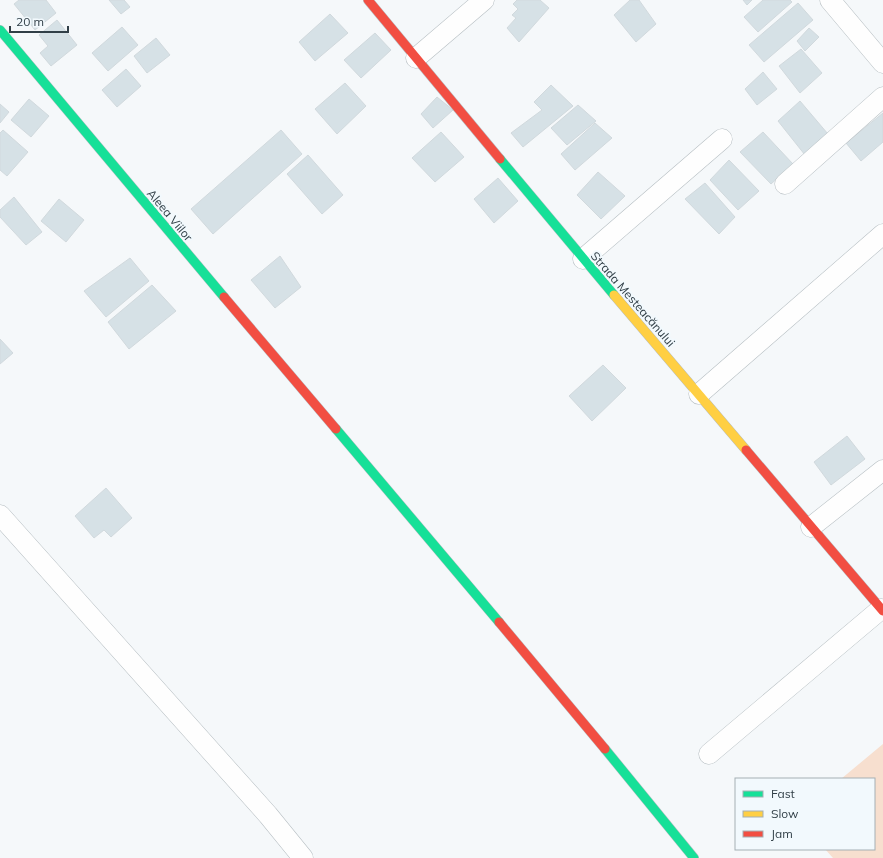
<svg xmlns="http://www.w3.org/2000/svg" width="883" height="858" font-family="Mulish,sans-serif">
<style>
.green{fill:#f7dfcf}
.building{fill:#d6e1e6;stroke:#d1d9dd}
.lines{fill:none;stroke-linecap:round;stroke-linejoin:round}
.street-casing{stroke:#b6bec2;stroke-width:21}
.fast-casing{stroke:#b6bec2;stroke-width:10}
.slow-casing{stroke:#b6bec2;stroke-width:10}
.jam-casing{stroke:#b6bec2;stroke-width:10}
.street{stroke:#fefefe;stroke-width:20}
.fast{stroke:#16e098;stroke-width:9}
.slow{stroke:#ffcf43;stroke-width:9}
.jam{stroke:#f24e42;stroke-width:9}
.labels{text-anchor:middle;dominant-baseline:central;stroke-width:4;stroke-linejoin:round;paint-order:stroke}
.street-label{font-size:12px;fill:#313f47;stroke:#f2f9fd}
</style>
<rect width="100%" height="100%" fill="#f5f8fa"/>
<path class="green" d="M 883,744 L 883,858 L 833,858 L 825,849 L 874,849 L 874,779 L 841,779 Z"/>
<path class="building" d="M 19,0 L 46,0 L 56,13 L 35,30 L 14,4 Z
M 109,0 L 124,0 L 130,7 L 121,14 Z
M 517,0 L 540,0 L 549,8 L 519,42 L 507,28 L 516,18 L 512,15 L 518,9 L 513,4 Z
M 630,0 L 639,0 L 656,24 L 636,42 L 614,15 Z
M 743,0 L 752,0 L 747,5 Z
M 763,0 L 790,0 L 792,2 L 758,32 L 744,17 Z
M 798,3 L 813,20 L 764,62 L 749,45 Z
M 330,14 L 348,33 L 315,61 L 299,42 Z
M 57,20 L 77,45 L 51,66 L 40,53 L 48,46 L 39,35 Z
M 122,27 L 138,45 L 108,71 L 92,53 Z
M 809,28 L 819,37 L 805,51 L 797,41 Z
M 375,33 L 391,50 L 361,78 L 344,60 Z
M 156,38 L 170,55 L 147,73 L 134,56 Z
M 801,49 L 822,73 L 800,93 L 779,66 Z
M 126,69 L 141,86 L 117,107 L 102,90 Z
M 763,72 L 777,89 L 757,105 L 745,89 Z
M 345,83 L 366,106 L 337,134 L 315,109 Z
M 551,85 L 573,106 L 523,147 L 511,133 L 542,110 L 534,102 Z
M 437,97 L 453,110 L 433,128 L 421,114 Z
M 29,99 L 49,116 L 31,137 L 11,120 Z
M 800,101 L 828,134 L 805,155 L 778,121 Z
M 0,104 L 9,112 L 0,123 Z
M 578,105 L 596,121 L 567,145 L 551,128 Z
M 883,113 L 883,142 L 861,161 L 846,143 Z
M 595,123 L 612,138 L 575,170 L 561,154 Z
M 3,130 L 28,152 L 7,176 L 0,170 L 0,133 Z
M 281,130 L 302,154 L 213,234 L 191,209 Z
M 441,132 L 464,157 L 435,182 L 412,158 Z
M 763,132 L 793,164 L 771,184 L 740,152 Z
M 308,155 L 343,195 L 322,214 L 287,174 Z
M 729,160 L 759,191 L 738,210 L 710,180 Z
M 598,172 L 625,196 L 601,219 L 577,195 Z
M 498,178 L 518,201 L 494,223 L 474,199 Z
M 705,183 L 735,217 L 719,234 L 685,199 Z
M 14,197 L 42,232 L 26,245 L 0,217 L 0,210 Z
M 59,199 L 84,220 L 66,242 L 41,221 Z
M 280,256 L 301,287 L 275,308 L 251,280 Z
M 130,258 L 149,281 L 106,317 L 84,291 Z
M 152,285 L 176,311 L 129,349 L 108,322 Z
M 0,339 L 13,353 L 0,364 Z
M 603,365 L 626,388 L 592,421 L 569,396 Z
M 847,436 L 865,459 L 831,485 L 814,462 Z
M 106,488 L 132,518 L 111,537 L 104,530 L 94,538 L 75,516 Z"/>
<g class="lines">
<g class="street-casing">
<path id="street" d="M 830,0 L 883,63
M 416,58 L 484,0
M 785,184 L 883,97
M 583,259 L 722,139
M 699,394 L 883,234
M 0,515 L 268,815 L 303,858
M 811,527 L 883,470
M 709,754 L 881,609"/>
</g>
<g class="fast-casing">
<path id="fast" d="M 0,30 L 224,297
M 500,159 L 614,295
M 336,429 L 499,622
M 605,749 L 694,858"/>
</g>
<g class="slow-casing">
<path id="slow" d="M 614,295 L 746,450"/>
</g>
<g class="jam-casing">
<path id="jam" d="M 368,0 L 500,159
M 224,297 L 336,429
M 746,450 L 883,611
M 499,622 L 605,749"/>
</g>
<use href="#street" class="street"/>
<use href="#fast" class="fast"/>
<use href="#slow" class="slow"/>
<use href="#jam" class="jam"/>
</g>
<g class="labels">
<g class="street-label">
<text transform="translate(170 215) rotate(50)">Aleea Viilor</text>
<text transform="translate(633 299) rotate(49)">Strada Mesteacănului</text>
</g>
</g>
<rect x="735" y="778" width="140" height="72" fill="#f2f9fd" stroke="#a5afb4"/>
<rect x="743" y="791" width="20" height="6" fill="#16e098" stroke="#a5afb4"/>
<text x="771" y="798" font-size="12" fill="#313f47">Fast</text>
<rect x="743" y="811" width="20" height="6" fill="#ffcf43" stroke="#a5afb4"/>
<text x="771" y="818" font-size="12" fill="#313f47">Slow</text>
<rect x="743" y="831" width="20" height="6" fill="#f24e42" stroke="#a5afb4"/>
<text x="771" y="838" font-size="12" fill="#313f47">Jam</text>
<path d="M10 26v6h58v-6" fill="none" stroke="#313f47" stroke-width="2"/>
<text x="16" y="26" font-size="12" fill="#313f47" stroke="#f2f9fd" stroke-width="3" paint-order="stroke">20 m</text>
</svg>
